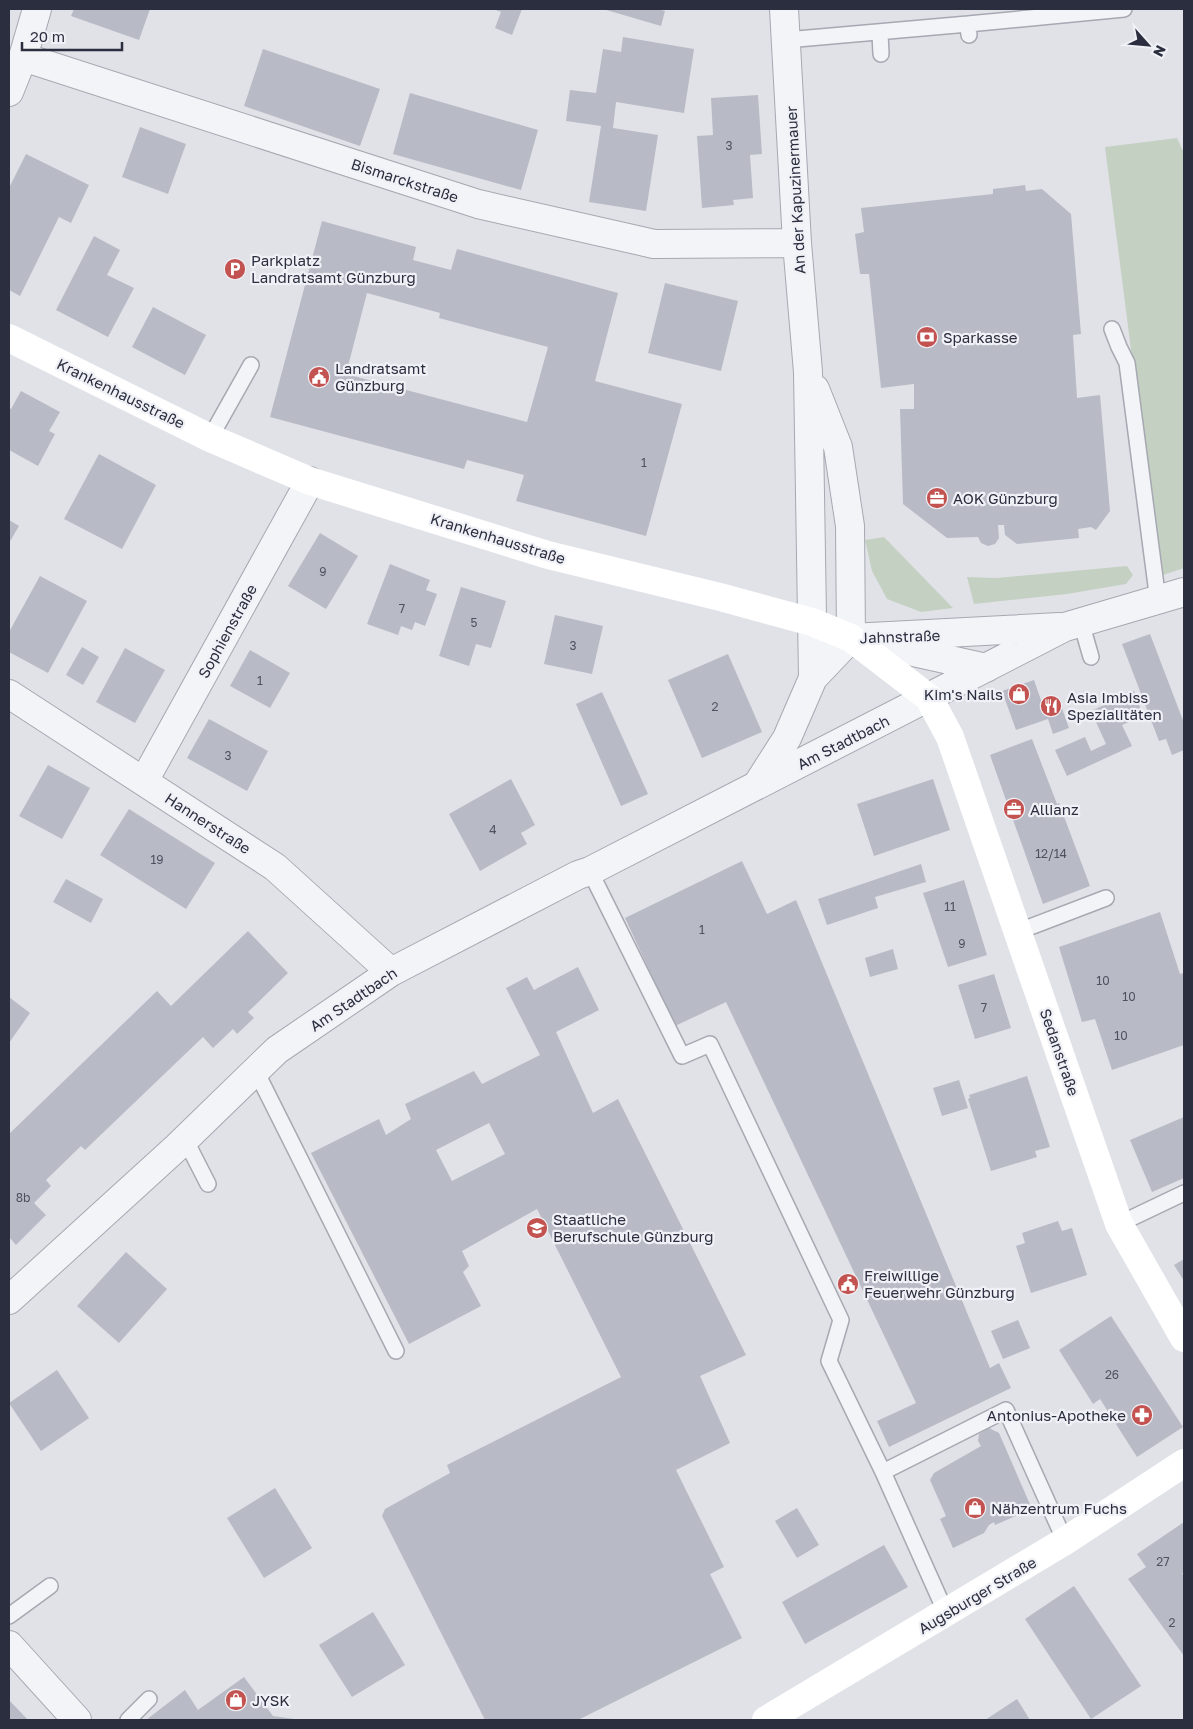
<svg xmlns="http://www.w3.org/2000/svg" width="1193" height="1729" font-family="'Golos Text',sans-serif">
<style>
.green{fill:#c4d1c2}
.building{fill:#b8bbc5;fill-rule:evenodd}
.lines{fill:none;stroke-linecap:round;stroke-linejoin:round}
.lane-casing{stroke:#a6a8b2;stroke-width:18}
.street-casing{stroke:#a6a8b2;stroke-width:30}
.lane{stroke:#f3f4f7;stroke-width:15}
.street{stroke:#f3f4f7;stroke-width:28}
.secondary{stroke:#fff;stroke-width:28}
.labels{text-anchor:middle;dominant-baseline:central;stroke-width:4.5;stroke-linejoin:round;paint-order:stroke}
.number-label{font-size:12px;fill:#4e5160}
.street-label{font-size:15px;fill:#2a2e3e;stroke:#f0f1f6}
.poi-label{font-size:15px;fill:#2a2e3e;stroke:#f0f1f6;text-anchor:start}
</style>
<rect width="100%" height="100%" fill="#e1e2e8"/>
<path class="green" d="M 1177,138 L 1184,153 L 1184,568 L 1160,576 L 1105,147 Z
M 884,537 L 953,608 L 921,612 L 887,599 L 872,571 L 865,540 Z
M 1127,566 L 1133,575 L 1126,584 L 1067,594 L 974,604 L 967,577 L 997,578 Z"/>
<path class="building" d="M 74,9 L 150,9 L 139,40 L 71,16 Z
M 493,9 L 522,9 L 512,35 L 495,28 L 501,12 Z
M 603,9 L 657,9 L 665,11 L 661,26 Z
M 623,37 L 694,49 L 684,113 L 616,102 L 613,128 L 658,135 L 646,211 L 589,202 L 601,126 L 566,121 L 570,90 L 596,93 L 603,49 L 621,52 Z
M 263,49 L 380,89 L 360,146 L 244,106 Z
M 410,93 L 538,130 L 521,190 L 393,154 Z
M 758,95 L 762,154 L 750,155 L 753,198 L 733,200 L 734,205 L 702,208 L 697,136 L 713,135 L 711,98 Z
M 140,127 L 186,144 L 168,194 L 122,177 Z
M 26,154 L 89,185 L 71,223 L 59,217 L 20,296 L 9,290 L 9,188 Z
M 1025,185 L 1026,191 L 1042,189 L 1071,214 L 1081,334 L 1073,335 L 1077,398 L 1100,395 L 1110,511 L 1096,530 L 1091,527 L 1078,529 L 1079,538 L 1017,544 L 1005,535 L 1004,525 L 998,525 L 999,538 L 995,544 L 988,546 L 981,543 L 978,537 L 947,538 L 903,504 L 900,409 L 914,409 L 914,384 L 881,388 L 869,274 L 860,274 L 855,234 L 864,232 L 861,208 L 993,194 L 993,189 Z
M 322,221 L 416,247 L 413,260 L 451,270 L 457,249 L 618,293 L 595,381 L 682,404 L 646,536 L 516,501 L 524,475 L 467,460 L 464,469 L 270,417 ZM 367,293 L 440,313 L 439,318 L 548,347 L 527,422 L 346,374 Z
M 94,236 L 120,250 L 107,275 L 134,288 L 108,337 L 56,310 Z
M 665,283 L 738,301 L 721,371 L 648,353 Z
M 153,307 L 206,335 L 185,375 L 132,347 Z
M 21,391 L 60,412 L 49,431 L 55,434 L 38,466 L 9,450 L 9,408 L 11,409 Z
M 99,454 L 156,485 L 122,549 L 64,519 Z
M 9,520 L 19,526 L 9,543 Z
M 320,533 L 358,556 L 326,609 L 288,586 Z
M 390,564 L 430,580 L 426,590 L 437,594 L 425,626 L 415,622 L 412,630 L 401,626 L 398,635 L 367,624 Z
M 40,576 L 87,601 L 48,673 L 9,652 L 9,632 Z
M 461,587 L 506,601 L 491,648 L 476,644 L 469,666 L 439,656 Z
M 555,615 L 603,626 L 592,674 L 544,664 Z
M 1150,634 L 1184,723 L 1184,750 L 1172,755 L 1166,739 L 1159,741 L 1122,644 Z
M 82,647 L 99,657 L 83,685 L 66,675 Z
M 125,648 L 165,670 L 135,723 L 96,702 Z
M 250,650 L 290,673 L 270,708 L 230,686 Z
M 728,654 L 762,732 L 702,758 L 668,680 Z
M 1034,680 L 1042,703 L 1058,697 L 1069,728 L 1053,734 L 1048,719 L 1016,730 L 1002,691 Z
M 1134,691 L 1143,716 L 1122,725 L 1132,746 L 1067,776 L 1055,750 L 1085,737 L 1091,751 L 1106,744 L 1091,711 Z
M 602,692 L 648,794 L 621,806 L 576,704 Z
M 209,719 L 268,751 L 247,791 L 187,758 Z
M 1032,739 L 1057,804 L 1059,803 L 1090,886 L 1043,904 L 990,755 Z
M 48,765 L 90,788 L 62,839 L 19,816 Z
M 511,779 L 535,825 L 521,833 L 527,844 L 480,871 L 449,814 Z
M 933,779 L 950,830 L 874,856 L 857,804 Z
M 129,809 L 215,863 L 186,909 L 100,855 Z
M 742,861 L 767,914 L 796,900 L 990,1368 L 999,1363 L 1011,1388 L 889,1447 L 877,1421 L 916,1403 L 726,1002 L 675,1026 L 625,918 Z
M 921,864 L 926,882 L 875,897 L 878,908 L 827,925 L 818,899 Z
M 66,879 L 103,899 L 91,923 L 53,902 Z
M 964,880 L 987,955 L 948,967 L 923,893 Z
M 1160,912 L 1180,974 L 1184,973 L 1184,1045 L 1112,1070 L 1095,1019 L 1082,1022 L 1059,947 Z
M 248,931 L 288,973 L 248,1012 L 254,1018 L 237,1034 L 233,1029 L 213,1048 L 203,1037 L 85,1150 L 81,1146 L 46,1180 L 51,1186 L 34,1203 L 46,1215 L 16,1245 L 9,1237 L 9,1134 L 157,991 L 171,1006 Z
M 893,949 L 898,969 L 870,977 L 865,958 Z
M 578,967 L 599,1010 L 556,1032 L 593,1113 L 618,1099 L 746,1355 L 700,1376 L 730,1443 L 676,1470 L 724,1567 L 710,1574 L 742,1638 L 578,1720 L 485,1720 L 382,1516 L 385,1509 L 450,1473 L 447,1465 L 621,1377 L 537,1209 L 462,1251 L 469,1266 L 463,1272 L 481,1306 L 409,1344 L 311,1153 L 379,1119 L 386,1135 L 411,1119 L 405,1104 L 474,1071 L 482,1084 L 540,1055 L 506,988 L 527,977 L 534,990 ZM 489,1123 L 505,1154 L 452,1181 L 436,1150 Z
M 994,974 L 1011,1028 L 975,1039 L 958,985 Z
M 9,997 L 30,1013 L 9,1043 Z
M 1027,1076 L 1050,1147 L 1035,1151 L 1037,1157 L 991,1171 L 968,1099 L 970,1098 L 969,1095 Z
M 959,1080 L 968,1108 L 942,1116 L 933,1088 Z
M 1184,1117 L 1184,1178 L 1152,1192 L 1130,1140 Z
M 1058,1221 L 1062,1231 L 1072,1228 L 1087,1275 L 1031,1293 L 1016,1246 L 1025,1243 L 1022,1233 Z
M 126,1252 L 167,1289 L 119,1343 L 77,1306 Z
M 1184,1259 L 1184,1281 L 1174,1265 Z
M 1111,1316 L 1183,1427 L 1137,1457 L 1100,1399 L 1093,1404 L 1059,1350 Z
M 1018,1320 L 1030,1348 L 1003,1359 L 991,1331 Z
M 57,1370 L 89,1418 L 41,1451 L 9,1403 Z
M 989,1428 L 999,1433 L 1032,1509 L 995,1525 L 994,1522 L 989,1525 L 984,1533 L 953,1548 L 940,1519 L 946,1516 L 930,1480 L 934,1473 L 981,1446 L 978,1441 L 979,1434 Z
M 275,1488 L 312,1548 L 264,1578 L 227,1518 Z
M 797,1508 L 819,1545 L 797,1558 L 775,1521 Z
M 1184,1522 L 1184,1572 L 1182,1573 L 1184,1577 L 1184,1656 L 1128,1579 L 1146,1567 L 1137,1554 Z
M 884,1545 L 908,1587 L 805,1644 L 782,1602 Z
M 1074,1586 L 1141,1686 L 1091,1719 L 1025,1619 Z
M 373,1612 L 405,1665 L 352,1697 L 319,1645 Z
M 244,1677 L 273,1716 L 301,1720 L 146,1720 L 185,1690 L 198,1710 Z
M 1017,1699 L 1030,1720 L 985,1720 Z
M 9,1700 L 28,1720 L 9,1720 Z"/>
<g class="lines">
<g class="lane-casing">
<path id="lane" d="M 968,24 L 1124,9
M 880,33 L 881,54
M 786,40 L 968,24 L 969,35
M 1112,329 L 1119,347 L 1127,363 L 1158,601
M 210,438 L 251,365
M 1081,622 L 1091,657
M 590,871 L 682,1056 L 710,1044 L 841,1320 L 829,1361 L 883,1472
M 1017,932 L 1106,898
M 256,1071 L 396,1351
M 185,1139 L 208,1184
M 1119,1224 L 1184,1193
M 946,1613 L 883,1472 L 1006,1410 L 1065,1541
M 9,1616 L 50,1586
M 128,1720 L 149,1699"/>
</g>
<g class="street-casing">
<path id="street" d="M 784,9 L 797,243 L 808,372 L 813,678
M 23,57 L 478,204 L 654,244 L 797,243
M 9,92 L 23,57 L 37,9
M 815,389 L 838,447 L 850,526 L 851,638
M 851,638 L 1059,627
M 891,647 L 986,668
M 9,694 L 275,867 L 391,972
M 144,781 L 310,481
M 757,785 L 787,738 L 813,678 L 851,638
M 9,1300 L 177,1147 L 277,1050 L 391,972 L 578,875 L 590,871 L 1065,627 L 1184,592
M 9,1645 L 77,1720"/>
</g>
<use href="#lane" class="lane"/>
<use href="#street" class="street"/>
<path class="secondary" d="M 9,338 L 210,438 L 310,481 L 548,555 L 720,597 L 812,622 L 851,638 L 929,698 L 950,737 L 1119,1224 L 1184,1338
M 766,1720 L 1065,1541 L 1184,1463"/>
</g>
<defs>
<g id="parking-disc" transform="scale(1.125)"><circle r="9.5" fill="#c35350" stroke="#f0f1f6"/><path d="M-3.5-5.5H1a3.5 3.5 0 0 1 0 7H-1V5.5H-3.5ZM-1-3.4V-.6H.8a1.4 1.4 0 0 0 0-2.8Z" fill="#fff"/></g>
<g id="bank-disc" transform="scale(1.125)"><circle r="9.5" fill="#c35350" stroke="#f0f1f6"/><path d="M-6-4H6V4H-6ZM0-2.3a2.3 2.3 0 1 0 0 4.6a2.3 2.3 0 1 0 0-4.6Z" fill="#fff"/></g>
<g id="civic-disc" transform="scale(1.125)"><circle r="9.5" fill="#c35350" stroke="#f0f1f6"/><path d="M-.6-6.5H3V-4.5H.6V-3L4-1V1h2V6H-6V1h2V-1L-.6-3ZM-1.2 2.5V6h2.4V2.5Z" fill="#fff"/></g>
<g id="office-disc" transform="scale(1.125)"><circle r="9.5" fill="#c35350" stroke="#f0f1f6"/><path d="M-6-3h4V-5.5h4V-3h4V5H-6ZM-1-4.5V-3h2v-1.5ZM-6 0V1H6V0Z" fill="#fff"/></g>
<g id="shop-disc" transform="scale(1.125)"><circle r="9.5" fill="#c35350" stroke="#f0f1f6"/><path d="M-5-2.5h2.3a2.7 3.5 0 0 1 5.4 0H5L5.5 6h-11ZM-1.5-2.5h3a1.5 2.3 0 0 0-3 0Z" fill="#fff"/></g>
<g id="restaurant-disc" transform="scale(1.125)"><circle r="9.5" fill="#c35350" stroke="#f0f1f6"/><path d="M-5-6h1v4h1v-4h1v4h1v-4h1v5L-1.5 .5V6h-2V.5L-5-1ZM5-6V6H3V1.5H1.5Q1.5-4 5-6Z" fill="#fff"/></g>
<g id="school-disc" transform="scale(1.125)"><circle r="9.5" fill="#c35350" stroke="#f0f1f6"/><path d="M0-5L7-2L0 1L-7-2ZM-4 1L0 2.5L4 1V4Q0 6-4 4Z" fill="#fff"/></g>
<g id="pharmacy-disc" transform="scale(1.125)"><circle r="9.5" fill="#c35350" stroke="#f0f1f6"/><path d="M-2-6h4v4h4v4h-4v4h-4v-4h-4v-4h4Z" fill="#fff"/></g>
</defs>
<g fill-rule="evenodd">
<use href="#parking-disc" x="235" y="269"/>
<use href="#bank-disc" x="927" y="337"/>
<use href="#civic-disc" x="319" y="377"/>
<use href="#office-disc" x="937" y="498"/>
<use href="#shop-disc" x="1019" y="694"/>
<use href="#restaurant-disc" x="1051" y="706"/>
<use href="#office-disc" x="1014" y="809"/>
<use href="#school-disc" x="537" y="1228"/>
<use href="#civic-disc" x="848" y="1284"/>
<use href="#pharmacy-disc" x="1142" y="1415"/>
<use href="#shop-disc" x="975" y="1508"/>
<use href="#shop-disc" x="236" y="1700"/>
</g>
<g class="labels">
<g class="number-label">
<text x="729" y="145">3</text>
<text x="644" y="462">1</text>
<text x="323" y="571">9</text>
<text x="402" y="608">7</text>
<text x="474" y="622">5</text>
<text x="573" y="645">3</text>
<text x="260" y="680">1</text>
<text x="715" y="706">2</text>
<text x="228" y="755">3</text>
<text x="493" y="829">4</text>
<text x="1051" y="853">12/14</text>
<text x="157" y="859">19</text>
<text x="950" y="906">11</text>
<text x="702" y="929">1</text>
<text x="962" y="943">9</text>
<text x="1103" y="980">10</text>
<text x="1129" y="996">10</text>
<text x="984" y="1007">7</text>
<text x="1121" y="1035">10</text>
<text x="23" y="1197">8b</text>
<text x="1112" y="1374">26</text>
<text x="1163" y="1561">27</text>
<text x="1172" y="1622">2</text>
</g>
<g class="street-label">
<text transform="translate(405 180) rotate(18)">Bismarckstraße</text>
<text transform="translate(795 190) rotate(-93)">An der Kapuzinermauer</text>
<text transform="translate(121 393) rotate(26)">Krankenhausstraße</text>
<text transform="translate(498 538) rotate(17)">Krankenhausstraße</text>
<text transform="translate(227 631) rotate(-61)">Sophienstraße</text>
<text transform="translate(900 636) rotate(-2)">Jahnstraße</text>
<text transform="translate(843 742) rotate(-27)">Am Stadtbach</text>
<text transform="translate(208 823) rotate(33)">Hannerstraße</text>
<text transform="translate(353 999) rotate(-34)">Am Stadtbach</text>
<text transform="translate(1060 1052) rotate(71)">Sedanstraße</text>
<text transform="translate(977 1595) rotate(-31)">Augsburger Straße</text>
</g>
<g class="poi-label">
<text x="251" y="260">Parkplatz<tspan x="251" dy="17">Landratsamt Günzburg</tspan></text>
<text x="943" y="337">Sparkasse</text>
<text x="335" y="368">Landratsamt<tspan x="335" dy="17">Günzburg</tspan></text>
<text x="953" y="498">AOK Günzburg</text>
<text x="1003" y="694" text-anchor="end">Kim's Nails</text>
<text x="1067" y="697">Asia Imbiss<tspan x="1067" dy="17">Spezialitäten</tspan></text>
<text x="1030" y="809">Allianz</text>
<text x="553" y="1219">Staatliche<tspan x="553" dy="17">Berufschule Günzburg</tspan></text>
<text x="864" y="1275">Freiwillige<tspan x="864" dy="17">Feuerwehr Günzburg</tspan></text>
<text x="1126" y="1415" text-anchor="end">Antonius-Apotheke</text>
<text x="991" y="1508">Nähzentrum Fuchs</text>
<text x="252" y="1700">JYSK</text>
</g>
</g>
<rect width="1193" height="1729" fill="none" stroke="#2a2e3e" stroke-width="20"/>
<g transform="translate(1148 45) rotate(117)" stroke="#f0f1f6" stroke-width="4" paint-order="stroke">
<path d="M0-4L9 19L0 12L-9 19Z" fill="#2a2e3e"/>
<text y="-8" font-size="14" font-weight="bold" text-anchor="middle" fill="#2a2e3e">N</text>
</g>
<path d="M22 42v8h100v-8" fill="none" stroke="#2a2e3e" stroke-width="2.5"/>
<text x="30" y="42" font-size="15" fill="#2a2e3e" stroke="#f0f1f6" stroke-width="4" paint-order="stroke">20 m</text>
</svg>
